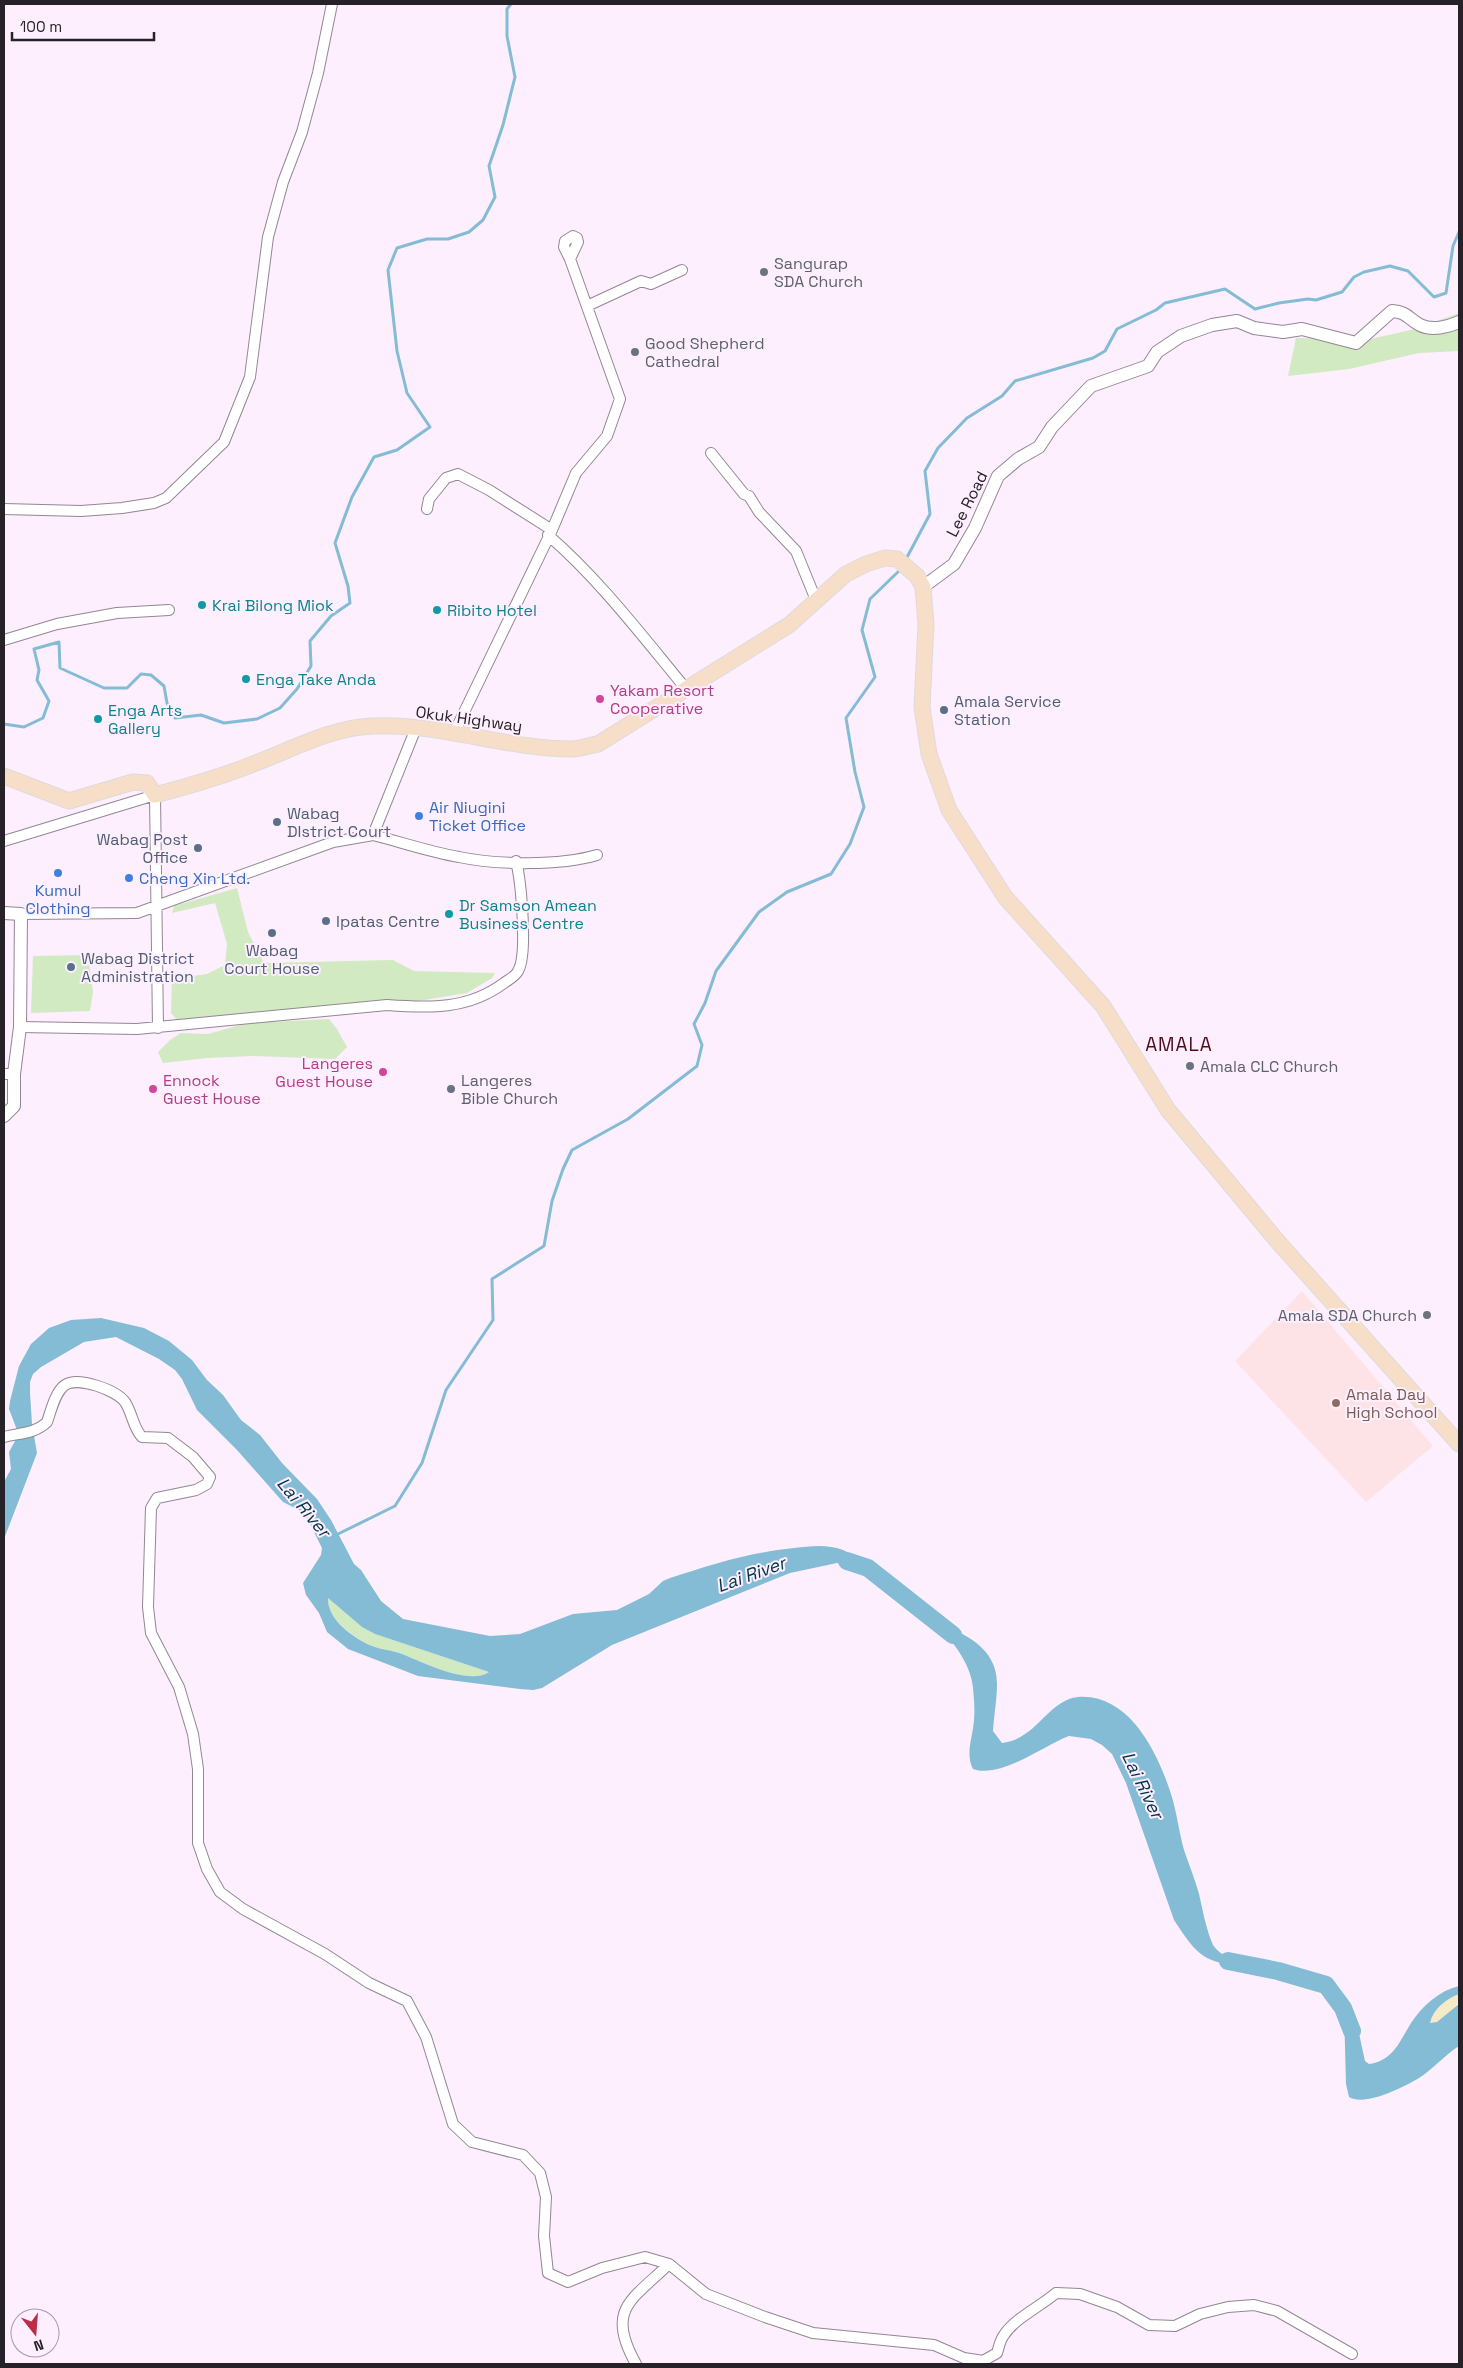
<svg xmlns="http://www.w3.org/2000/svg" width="1463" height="2368" font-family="'Space Grotesk',sans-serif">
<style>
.education{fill:#fee3e6}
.green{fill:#d1eac1}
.sand{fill:#f5ebc5}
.water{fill:#84bbd5;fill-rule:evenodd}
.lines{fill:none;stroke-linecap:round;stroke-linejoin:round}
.stream{stroke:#84bbd5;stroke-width:3}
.river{stroke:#84bbd5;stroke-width:18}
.minor-casing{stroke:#938694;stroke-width:12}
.tertiary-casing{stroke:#938694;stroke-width:14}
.primary-casing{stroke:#dcdcdc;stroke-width:17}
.minor{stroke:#fff;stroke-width:10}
.tertiary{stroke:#fff;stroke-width:12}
.primary{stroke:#f7dec8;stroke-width:15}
.worship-dot{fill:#6b7280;stroke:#fdeffe;stroke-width:2}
.culture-dot{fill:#0f9aa8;stroke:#fdeffe;stroke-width:2}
.hotel-dot{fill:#d1479c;stroke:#fdeffe;stroke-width:2}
.service-dot{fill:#5c6f8a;stroke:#fdeffe;stroke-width:2}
.shop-dot{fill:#3f7fe0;stroke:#fdeffe;stroke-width:2}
.education-dot{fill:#8d6e63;stroke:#fdeffe;stroke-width:2}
.labels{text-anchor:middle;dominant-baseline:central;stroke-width:4;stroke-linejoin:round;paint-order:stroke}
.worship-label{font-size:16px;fill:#5b616d;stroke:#fdeffe;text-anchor:start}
.street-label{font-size:16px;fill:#272227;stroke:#fdeffe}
.culture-label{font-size:16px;fill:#0d838f;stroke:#fdeffe;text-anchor:start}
.hotel-label{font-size:16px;fill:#b23c85;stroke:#fdeffe;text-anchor:start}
.service-label{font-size:16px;fill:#4e5e75;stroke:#fdeffe;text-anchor:start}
.shop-label{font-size:16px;fill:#366cbe;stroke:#fdeffe;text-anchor:start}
.education-label{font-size:16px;fill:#785e54;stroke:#fdeffe;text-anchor:start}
.water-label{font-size:18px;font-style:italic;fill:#013446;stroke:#fdeffe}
.quarter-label{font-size:19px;letter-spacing:1px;fill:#510b18;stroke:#fdeffe}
</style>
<rect width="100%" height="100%" fill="#fdeffe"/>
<path class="education" d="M 1302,1291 L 1433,1446 L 1366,1502 L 1235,1361 Z"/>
<path class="green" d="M 1459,313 L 1459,351 L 1419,353 L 1349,369 L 1288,376 L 1296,338 L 1366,340 L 1415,329 Z
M 237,888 L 248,932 L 264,963 L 393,960 L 414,971 L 495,973 L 492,978 L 467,993 L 418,1001 L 370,1001 L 177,1020 L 171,1013 L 172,979 L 207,974 L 225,965 L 227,944 L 215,903 L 172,913 L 174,906 Z
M 88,955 L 93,992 L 90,1011 L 31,1013 L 33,956 Z
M 329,1019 L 337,1029 L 347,1047 L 335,1059 L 253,1056 L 207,1058 L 163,1063 L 158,1052 L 170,1040 L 181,1033 L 208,1034 L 247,1023 Z
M 328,1598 L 362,1627 L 375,1634 L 489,1672 C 469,1686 422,1662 402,1654 C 392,1650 381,1650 372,1646 C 354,1637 327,1620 328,1598 Z"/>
<path class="sand" d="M 1459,1994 C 1459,2009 1447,2015 1434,2024 L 1430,2024 C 1433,2009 1446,1999 1459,1994 Z"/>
<path class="water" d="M 101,1318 L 144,1328 L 169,1341 L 192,1360 L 207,1380 L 223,1395 L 241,1420 L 260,1435 L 282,1463 L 317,1499 L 331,1520 L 354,1564 L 361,1570 L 381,1601 L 403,1619 L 490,1636 L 520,1634 L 573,1614 L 617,1610 L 649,1594 L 663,1581 L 670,1578 C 714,1564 747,1553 794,1548 C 811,1546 827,1544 843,1550 C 853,1554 861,1562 868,1568 L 837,1563 L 790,1573 L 612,1645 L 542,1688 L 533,1690 L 520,1689 L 418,1676 L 348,1649 L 327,1632 L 319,1613 L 306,1595 L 303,1583 L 321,1555 L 322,1548 L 308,1520 L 299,1510 L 283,1502 L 237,1450 L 197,1410 L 182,1379 L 175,1370 L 159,1359 L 116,1337 L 84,1342 L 41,1367 L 33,1374 L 30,1382 L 30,1393 L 32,1424 L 37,1453 L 4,1539 L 4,1482 L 11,1469 L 9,1452 L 15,1441 L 17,1430 L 9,1409 L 10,1401 L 19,1366 L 31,1344 L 49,1328 L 71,1320 ZM 328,1598 L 362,1627 L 375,1634 L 489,1672 C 470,1686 422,1662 402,1654 C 392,1650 382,1650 372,1646 C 354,1638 327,1620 328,1598 Z
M 936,1621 C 964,1634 997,1647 997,1684 C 997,1699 994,1715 993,1731 L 1002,1743 C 1037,1739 1048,1700 1078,1697 C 1129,1693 1158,1753 1171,1794 C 1177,1813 1179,1832 1184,1850 C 1189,1865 1195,1879 1199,1894 C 1203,1911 1206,1929 1213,1945 C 1221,1957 1237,1961 1250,1966 C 1205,1964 1198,1957 1174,1920 L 1126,1783 L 1112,1754 L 1102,1745 L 1091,1739 L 1069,1736 C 1043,1746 1000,1779 973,1769 C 965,1754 973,1736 974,1720 C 975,1710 974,1698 973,1688 C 971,1662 951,1641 936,1621 Z
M 1459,1986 L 1459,1994 C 1446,1999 1433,2009 1430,2023 L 1437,2022 L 1459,2004 L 1459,2046 C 1445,2055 1433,2069 1419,2078 C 1404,2087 1365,2107 1349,2097 L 1346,2084 L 1344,2011 L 1358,2029 L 1365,2061 L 1369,2064 C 1393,2061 1400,2041 1411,2023 C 1423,2005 1439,1991 1459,1986 Z"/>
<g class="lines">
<path class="stream" d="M 905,561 L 930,514 L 925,471 L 938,448 L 967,418 L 1002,396 L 1015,381 L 1093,358 L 1105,351 L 1117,329 L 1156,310 L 1165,303 L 1225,289 L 1255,309 L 1279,303 L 1308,299 L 1316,300 L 1342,292 L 1354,277 L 1364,272 L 1390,266 L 1408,271 L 1434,297 L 1446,293 L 1453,246 L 1459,232
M 4,724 L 24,727 L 43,718 L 49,701 L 37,680 L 39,670 L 34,649 L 59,642 L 60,668 L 104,688 L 127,688 L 141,674 L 151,675 L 164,686 L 167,703 L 175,718 L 201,715 L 224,723 L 257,719 L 280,708 L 297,689 L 311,666 L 310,641 L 331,616 L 350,603 L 348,586 L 335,543 L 352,497 L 374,457 L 397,450 L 430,427 L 407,393 L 397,351 L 388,270 L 397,248 L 427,239 L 448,239 L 469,232 L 483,220 L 495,197 L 489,166 L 503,125 L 515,77 L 507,36 L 507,9 L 511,4
M 336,1535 L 395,1506 L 422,1463 L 446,1390 L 493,1320 L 492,1279 L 544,1246 L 552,1201 L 563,1169 L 572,1150 L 628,1119 L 697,1066 L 702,1045 L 694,1024 L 705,1003 L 716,971 L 759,912 L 787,892 L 831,874 L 850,844 L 864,807 L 855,772 L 846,718 L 875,677 L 862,630 L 870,599 L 901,569"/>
<path class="river" d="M 847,1561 L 868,1568 L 953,1635
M 1228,1961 L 1278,1971 L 1326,1985 L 1343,2008 L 1352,2031"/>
<g class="minor-casing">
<path id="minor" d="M 587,306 L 641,281 L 651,284 L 682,270
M 711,453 L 744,494 L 749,496 L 759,512 L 796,551 L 816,600
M 4,509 L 81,511 L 122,508 L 154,503 L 166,498 L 224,442 L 250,377 L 268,237 L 283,182 L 302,132 L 318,73 L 332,4
M 427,509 L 429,499 L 446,478 L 458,474 L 489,490 L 552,530
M 548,535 C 600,580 643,637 687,690
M 4,640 L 57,624 L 117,613 L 169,610
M 454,733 L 552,530 L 576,473 L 607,436 L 620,399 L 570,259 L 578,242 L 577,238 L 573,236 L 565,241 L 564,247 L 570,259
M 373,835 L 416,728
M 4,841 L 155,795 L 158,1028
M 21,914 L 137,913 L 333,842 L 373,835 C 401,842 430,852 459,857 C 497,865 560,866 597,855
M 20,1027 L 137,1029 L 387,1005 C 429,1008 468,1010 504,983 C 508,980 516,976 518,971 C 528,955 521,881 516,861
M 4,1074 L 14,1074
M 4,1437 C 18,1433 35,1434 47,1422 C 51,1411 55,1392 65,1385 C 78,1376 116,1390 125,1402 C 132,1412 133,1428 142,1437 L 168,1438 L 193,1457 L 210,1477 L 207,1484 L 196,1490 L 157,1498 L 151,1508 L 148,1607 L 151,1633 L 179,1687 L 193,1734 L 198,1769 L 198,1843 L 207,1869 L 220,1892 L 243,1909 L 325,1954 L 369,1983 L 407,2001 L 426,2037 L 453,2124 L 472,2142 L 523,2155 L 540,2173 L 546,2197 L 544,2236 L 548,2273 L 568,2282 L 602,2268 L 645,2257 L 669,2264 C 632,2300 605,2309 636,2364
M 669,2264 L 706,2294 L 765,2317 L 813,2333 L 934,2345 L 964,2358 L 983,2361 L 997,2353 C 999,2347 1000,2340 1004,2335 C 1014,2319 1041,2306 1056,2293 L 1080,2294 L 1117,2307 L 1149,2325 L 1175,2326 L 1200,2314 L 1228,2307 L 1254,2305 L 1277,2311 L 1352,2354"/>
</g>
<g class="tertiary-casing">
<path id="tertiary" d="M 923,587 L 954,564 L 975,528 L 998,476 L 1018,459 L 1039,447 L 1052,427 L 1091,386 L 1148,366 L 1157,352 L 1181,336 L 1212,325 L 1237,321 L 1254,328 L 1283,332 L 1302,329 L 1356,343 L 1392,311 C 1408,312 1408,319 1420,325 C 1432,331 1448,327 1459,322
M 4,913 L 21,914 L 20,1027 L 14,1074 L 14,1106 L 4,1116"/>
</g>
<g class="primary-casing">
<path id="primary" d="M 4,776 L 69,801 L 133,782 L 147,783 L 155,795 C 189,786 221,777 253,764 C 291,750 330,728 372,726 C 440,723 505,749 572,749 C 581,749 590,745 598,744 L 789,625 L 846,574 L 866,564 L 885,558 L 897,559 L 917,576 L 923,587 L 926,624 L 922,707 L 929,754 L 949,810 L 1005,897 L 1103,1006 L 1168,1110 L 1279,1243 L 1459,1444"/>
</g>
<use href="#minor" class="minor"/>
<use href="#tertiary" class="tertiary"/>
<use href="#primary" class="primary"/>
</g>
<g class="worship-dot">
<circle cx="764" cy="272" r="5"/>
<circle cx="635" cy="352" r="5"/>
<circle cx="1190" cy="1066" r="5"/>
<circle cx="451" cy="1089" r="5"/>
<circle cx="1427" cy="1315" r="5"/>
</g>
<g class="culture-dot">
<circle cx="202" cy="605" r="5"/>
<circle cx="437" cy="610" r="5"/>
<circle cx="246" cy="679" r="5"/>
<circle cx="98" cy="719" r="5"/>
<circle cx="449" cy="914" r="5"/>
</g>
<g class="hotel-dot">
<circle cx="600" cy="699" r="5"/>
<circle cx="383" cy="1072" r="5"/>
<circle cx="153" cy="1089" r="5"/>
</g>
<g class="service-dot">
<circle cx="944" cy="710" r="5"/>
<circle cx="277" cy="822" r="5"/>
<circle cx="198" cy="848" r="5"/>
<circle cx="326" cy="921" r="5"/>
<circle cx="272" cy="933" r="5"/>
<circle cx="71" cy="967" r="5"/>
</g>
<g class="shop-dot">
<circle cx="419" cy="816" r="5"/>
<circle cx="58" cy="873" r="5"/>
<circle cx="129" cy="878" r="5"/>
</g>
<circle class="education-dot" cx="1336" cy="1403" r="5"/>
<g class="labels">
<g class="worship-label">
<text x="774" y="263">Sangurap<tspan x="774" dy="18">SDA Church</tspan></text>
<text x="645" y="343">Good Shepherd<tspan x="645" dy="18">Cathedral</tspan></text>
<text x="1200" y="1066">Amala CLC Church</text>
<text x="461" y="1080">Langeres<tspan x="461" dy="18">Bible Church</tspan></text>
<text x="1417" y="1315" text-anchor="end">Amala SDA Church</text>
</g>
<g class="street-label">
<text transform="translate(967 504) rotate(-63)">Lee Road</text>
<text transform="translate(469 719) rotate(8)">Okuk Highway</text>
</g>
<g class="culture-label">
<text x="212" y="605">Krai Bilong Miok</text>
<text x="447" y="610">Ribito Hotel</text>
<text x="256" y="679">Enga Take Anda</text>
<text x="108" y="710">Enga Arts<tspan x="108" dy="18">Gallery</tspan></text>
<text x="459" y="905">Dr Samson Amean<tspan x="459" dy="18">Business Centre</tspan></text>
</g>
<g class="hotel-label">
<text x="610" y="690">Yakam Resort<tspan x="610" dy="18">Cooperative</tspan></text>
<text x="373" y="1063" text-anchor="end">Langeres<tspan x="373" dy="18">Guest House</tspan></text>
<text x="163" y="1080">Ennock<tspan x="163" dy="18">Guest House</tspan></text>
</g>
<g class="service-label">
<text x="954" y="701">Amala Service<tspan x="954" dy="18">Station</tspan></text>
<text x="287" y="813">Wabag<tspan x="287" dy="18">DIstrict Court</tspan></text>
<text x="188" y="839" text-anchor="end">Wabag Post<tspan x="188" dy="18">Office</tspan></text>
<text x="336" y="921">Ipatas Centre</text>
<text x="272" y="950" text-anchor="middle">Wabag<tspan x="272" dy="18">Court House</tspan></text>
<text x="81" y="958">Wabag District<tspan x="81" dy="18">Administration</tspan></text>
</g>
<g class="shop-label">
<text x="429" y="807">Air Niugini<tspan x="429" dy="18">Ticket Office</tspan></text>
<text x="139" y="878">Cheng Xin Ltd.</text>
<text x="58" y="890" text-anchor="middle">Kumul<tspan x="58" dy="18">Clothing</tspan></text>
</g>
<g class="education-label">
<text x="1346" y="1394">Amala Day<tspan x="1346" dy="18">High School</tspan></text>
</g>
<g class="water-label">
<text transform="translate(304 1507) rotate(50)">Lai River</text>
<text transform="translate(751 1574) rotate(-20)">Lai River</text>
<text transform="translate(1143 1785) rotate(64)">Lai River</text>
</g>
<g class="quarter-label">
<text x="1179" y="1044">AMALA</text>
</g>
</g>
<rect width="1463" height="2368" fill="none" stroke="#272227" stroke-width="10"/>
<g transform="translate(35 2333) rotate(163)"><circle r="24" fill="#fdeffe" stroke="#a79da8"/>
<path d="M0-4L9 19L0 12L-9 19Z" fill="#be2d46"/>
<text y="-8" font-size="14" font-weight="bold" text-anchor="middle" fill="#272227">N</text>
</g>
<path d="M12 32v8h142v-8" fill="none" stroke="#272227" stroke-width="2.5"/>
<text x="20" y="32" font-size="15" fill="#272227" stroke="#fdeffe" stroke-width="4" paint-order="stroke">100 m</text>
</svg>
